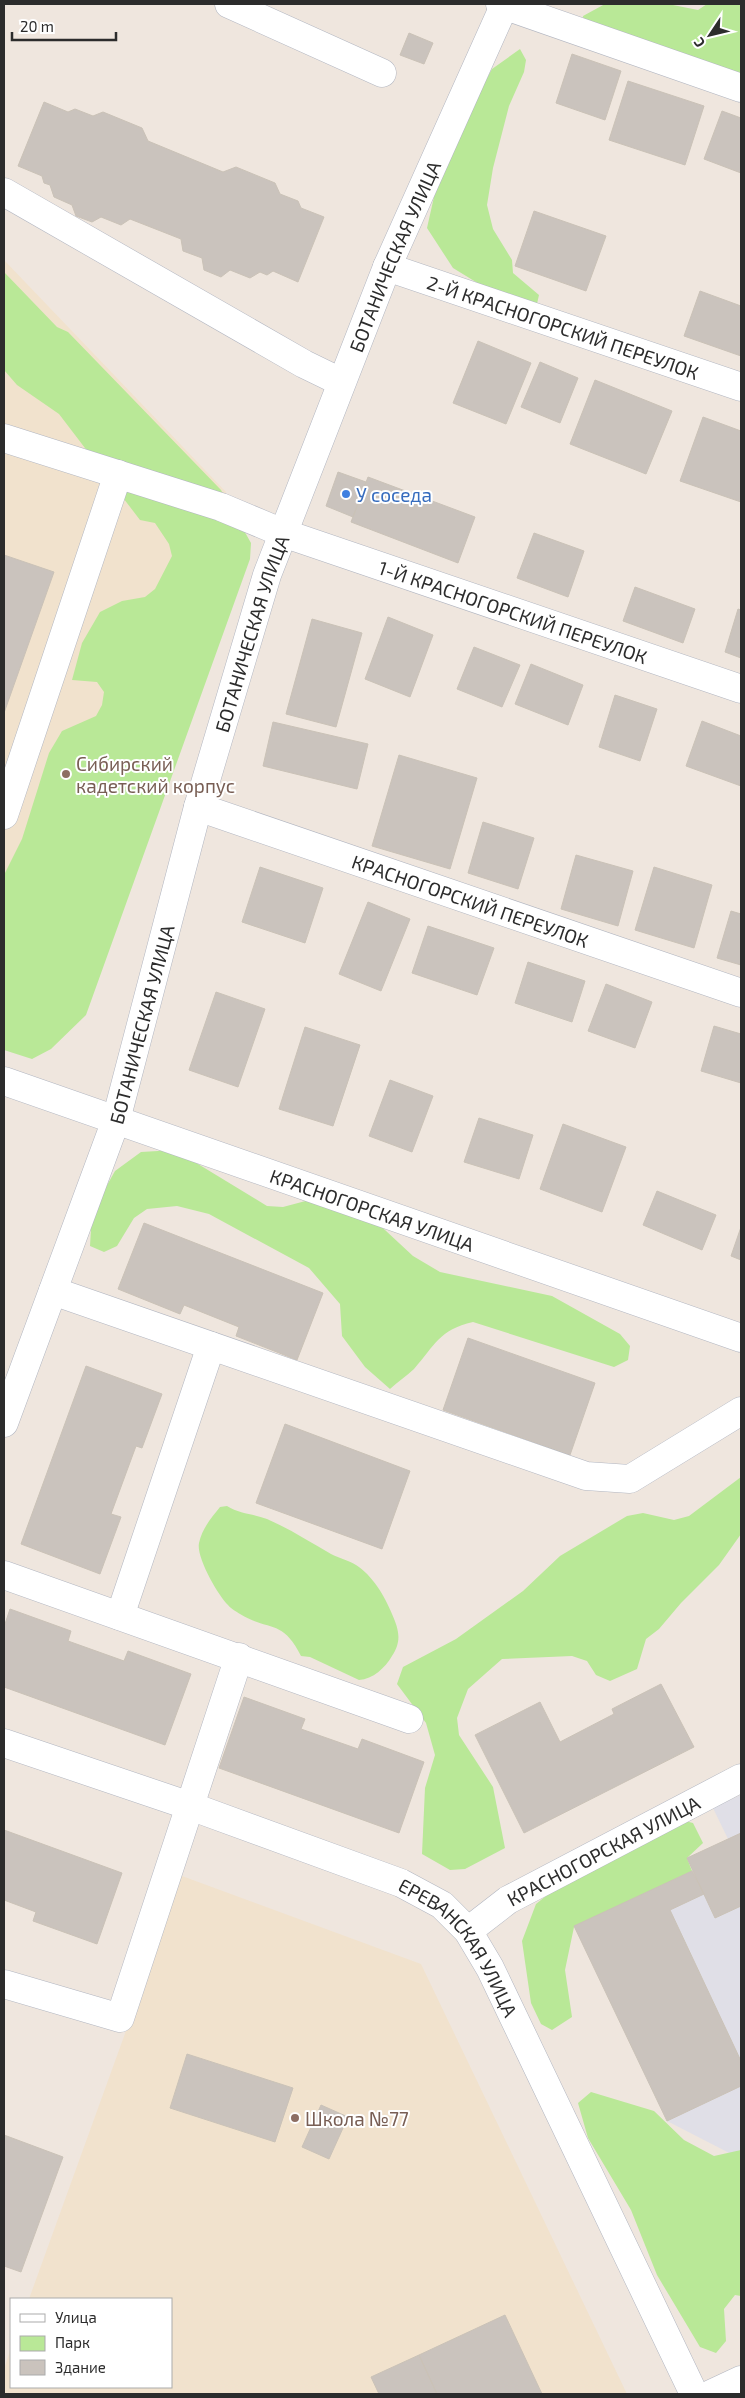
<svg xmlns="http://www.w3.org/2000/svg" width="745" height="2398" font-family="'Exo 2',sans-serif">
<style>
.industrial{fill:#e0dfe7}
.education{fill:#f1e2cd}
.green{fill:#b9e897}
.building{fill:#cac3bd;stroke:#cac2b7}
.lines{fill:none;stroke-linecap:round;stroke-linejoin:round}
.minor-casing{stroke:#b2b6c1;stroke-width:29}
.minor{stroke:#fff;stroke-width:28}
.shop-dot{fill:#3f7fe0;stroke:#fff;stroke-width:2}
.education-dot{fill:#8d6e63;stroke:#fff;stroke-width:2}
.labels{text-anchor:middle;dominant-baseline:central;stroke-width:4;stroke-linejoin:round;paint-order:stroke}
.street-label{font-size:19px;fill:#2c2c2c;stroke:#fff}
.shop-label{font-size:19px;fill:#366cbe;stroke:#fff;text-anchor:start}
.education-label{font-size:19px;fill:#785e54;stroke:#fff;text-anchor:start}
</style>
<rect width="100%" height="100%" fill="#efe6de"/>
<path class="industrial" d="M 741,1795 L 741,2159 L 667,2121 L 574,1926 L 692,1870 L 687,1858 L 728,1839 L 713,1808 Z"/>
<path class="education" d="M 4,260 L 226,492 L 34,1050 L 4,1041 Z
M 182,1876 L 421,1964 L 627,2394 L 4,2394 L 4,2369 L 11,2348 L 11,2387 L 171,2387 L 171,2299 L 29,2299 Z"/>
<path class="green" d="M 605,4 L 668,4 L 698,10 L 707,4 L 741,4 L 741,95 L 585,32 L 583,16 Z
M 520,49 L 526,60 L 524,72 L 509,106 L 493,168 L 487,205 L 493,229 L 512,260 L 513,273 L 539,295 L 536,308 L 502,298 L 453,268 L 427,228 L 445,148 L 459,129 L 492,69 Z
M 4,272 L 57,327 L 68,332 L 221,490 L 251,543 L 250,559 L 86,1015 L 51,1049 L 32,1059 L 4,1050 L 4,875 L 22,839 L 49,753 L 62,731 L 96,716 L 102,705 L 104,692 L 97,682 L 72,680 L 82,643 L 100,612 L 122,601 L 145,597 L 155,589 L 172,556 L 169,544 L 155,523 L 140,520 L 59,414 L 17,385 L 4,370 Z
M 175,1150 L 267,1206 L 283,1207 L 343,1191 L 413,1256 L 440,1272 L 552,1296 L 620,1334 L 630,1346 L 628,1360 L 614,1367 L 473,1322 C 439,1330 435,1345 414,1369 C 407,1376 397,1382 390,1389 L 365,1367 L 342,1336 L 340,1304 L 309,1268 L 209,1214 L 177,1206 L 147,1209 L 134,1218 L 117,1246 L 104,1252 L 90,1246 L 92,1212 L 115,1171 L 141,1152 Z
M 741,1477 L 741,1534 L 719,1565 L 681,1603 L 659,1629 L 646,1639 L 637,1669 L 610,1681 L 596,1675 L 587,1661 L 572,1656 L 502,1659 L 468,1689 L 457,1718 L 459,1735 L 493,1787 L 505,1848 L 465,1869 L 450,1870 L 422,1854 L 425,1788 L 435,1755 L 426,1723 L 397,1684 L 403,1667 L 456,1639 L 523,1591 L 560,1556 L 627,1516 L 643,1513 L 674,1520 L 689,1516 Z
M 227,1506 C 240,1514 254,1514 267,1519 C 290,1529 310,1542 331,1554 C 339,1558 348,1560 356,1565 C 372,1575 385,1596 392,1614 C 399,1630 402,1641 392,1656 C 385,1668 373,1679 359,1680 L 310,1657 L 301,1656 C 282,1618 269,1632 240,1614 C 237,1612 231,1609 228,1605 C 218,1595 196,1557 199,1543 C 202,1529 211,1518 220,1507 Z
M 681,1820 L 693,1823 L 703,1843 L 687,1858 L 692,1871 L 574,1927 L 565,1970 L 572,2017 L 552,2030 L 541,2024 L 531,2003 L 522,1941 L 536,1904 L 583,1866 Z
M 591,2092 L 654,2111 L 684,2140 L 714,2156 L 741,2150 L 741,2296 L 735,2295 L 724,2309 L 726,2341 L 716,2353 L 700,2347 L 657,2275 L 631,2210 L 588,2138 L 578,2103 Z"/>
<path class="building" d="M 409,33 L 433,43 L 424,64 L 400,55 Z
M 572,54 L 621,71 L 605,120 L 556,103 Z
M 628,81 L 704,106 L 685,165 L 609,140 Z
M 44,102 L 68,112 L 75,109 L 93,116 L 103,112 L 142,128 L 148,141 L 223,172 L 236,167 L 275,183 L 280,194 L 298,201 L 301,208 L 324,217 L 298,282 L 273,271 L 267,275 L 260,272 L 250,278 L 230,270 L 221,277 L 204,270 L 202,258 L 183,251 L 181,239 L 130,219 L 121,225 L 101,217 L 92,222 L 76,216 L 72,205 L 54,197 L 50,185 L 44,183 L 42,176 L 18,166 Z
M 722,111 L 741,118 L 741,173 L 704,159 Z
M 534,211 L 606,236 L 586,291 L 515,266 Z
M 700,291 L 741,306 L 741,356 L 684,336 Z
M 478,341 L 531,363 L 506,424 L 453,403 Z
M 540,362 L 578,378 L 560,423 L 521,407 Z
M 595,380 L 672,411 L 646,474 L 570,444 Z
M 703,417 L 741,431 L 741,502 L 680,481 Z
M 338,472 L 366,482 L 353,517 L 326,506 Z
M 368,477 L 475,517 L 458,563 L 351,522 Z
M 534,533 L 584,551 L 568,597 L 517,578 Z
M 4,555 L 54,572 L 4,713 Z
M 635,587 L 695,609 L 683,643 L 623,621 Z
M 738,609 L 741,610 L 741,658 L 725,652 Z
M 388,617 L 433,635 L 410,697 L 365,679 Z
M 312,619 L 362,633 L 336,727 L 286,714 Z
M 474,647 L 520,665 L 502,707 L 457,689 Z
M 531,664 L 583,685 L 568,725 L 515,704 Z
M 615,695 L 657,709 L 640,761 L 599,747 Z
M 702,721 L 741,736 L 741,786 L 686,766 Z
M 273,722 L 368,744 L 357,789 L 263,766 Z
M 399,755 L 477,778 L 450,869 L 372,846 Z
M 483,822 L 534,838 L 518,889 L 468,873 Z
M 576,855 L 633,871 L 618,926 L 561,909 Z
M 260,867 L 323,888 L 305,943 L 242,922 Z
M 654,867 L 712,885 L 694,948 L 635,930 Z
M 368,902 L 410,919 L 381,991 L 339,974 Z
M 731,911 L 741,914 L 741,965 L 717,958 Z
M 428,926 L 494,948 L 477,995 L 412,973 Z
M 528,962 L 585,981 L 572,1022 L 515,1003 Z
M 606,984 L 652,1002 L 635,1048 L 588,1031 Z
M 216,992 L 265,1009 L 238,1087 L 189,1070 Z
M 714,1026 L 741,1034 L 741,1083 L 701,1071 Z
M 305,1027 L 360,1045 L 333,1126 L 279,1109 Z
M 390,1080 L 433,1096 L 412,1152 L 369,1136 Z
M 479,1118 L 533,1135 L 519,1179 L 464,1162 Z
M 563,1124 L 626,1147 L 602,1212 L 540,1189 Z
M 657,1191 L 716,1215 L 702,1250 L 643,1225 Z
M 144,1223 L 323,1293 L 297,1360 L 236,1336 L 239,1327 L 184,1305 L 180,1314 L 118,1289 Z
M 741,1227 L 741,1260 L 731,1256 Z
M 468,1338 L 595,1383 L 570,1455 L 443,1410 Z
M 86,1366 L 162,1394 L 142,1448 L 136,1446 L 111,1514 L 121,1517 L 100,1574 L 21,1544 Z
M 285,1424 L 410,1471 L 382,1549 L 256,1503 Z
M 10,1609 L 71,1631 L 68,1641 L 124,1661 L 128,1651 L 191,1674 L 165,1745 L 4,1687 L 4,1627 Z
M 661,1684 L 694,1747 L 524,1833 L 475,1735 L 540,1702 L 560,1742 L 614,1714 L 612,1709 Z
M 244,1697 L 305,1719 L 301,1729 L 358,1749 L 362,1739 L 424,1762 L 399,1833 L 219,1768 Z
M 4,1830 L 122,1873 L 97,1944 L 33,1921 L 36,1912 L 4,1900 Z
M 741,1833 L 741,1906 L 715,1918 L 687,1858 Z
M 692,1871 L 704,1894 L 670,1910 L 741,2061 L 741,2086 L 667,2121 L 574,1926 Z
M 187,2054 L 293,2088 L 275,2142 L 170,2108 Z
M 321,2105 L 348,2117 L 329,2159 L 302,2147 Z
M 4,2135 L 63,2157 L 21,2272 L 4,2266 Z
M 505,2315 L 542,2394 L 437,2394 L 419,2355 Z
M 419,2355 L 437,2394 L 379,2394 L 371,2377 Z"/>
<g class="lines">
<g class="minor-casing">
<g id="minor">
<path d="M 229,4 L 382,73"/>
<path d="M 500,4 L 741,88"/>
<path d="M 4,192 L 304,364 L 341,382"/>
<path id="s1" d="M 387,267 L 741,387"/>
<path id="s2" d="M 4,438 L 221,507 L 283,533 L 741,689"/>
<path id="s3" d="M 198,807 L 741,993"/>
<path d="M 4,815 L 118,474"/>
<path id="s4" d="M 4,1081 L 741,1338"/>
<path d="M 53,1291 L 586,1476 L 630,1479 L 741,1411"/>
<path id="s5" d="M 4,1423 L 116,1120 L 198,807 L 267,575 L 387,267 L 504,6"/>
<path d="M 4,1575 L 409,1719"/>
<path d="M 120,1616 L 211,1346"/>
<path id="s6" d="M 4,1743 L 190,1806 L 401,1883 L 442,1905 L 468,1931 L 490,1968 L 694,2394"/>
<path id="s7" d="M 468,1931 L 508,1900 L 741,1778"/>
<path d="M 4,1984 L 120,2018 L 239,1657"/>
<path d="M 711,2394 L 741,2380"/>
</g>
</g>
<use href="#minor" class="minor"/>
</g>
<circle class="shop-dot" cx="346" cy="494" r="5"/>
<g class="education-dot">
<circle cx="66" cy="774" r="5"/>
<circle cx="295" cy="2118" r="5"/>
</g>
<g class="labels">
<g class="street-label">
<text stroke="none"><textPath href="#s5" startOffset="1232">БОТАНИЧЕСКАЯ УЛИЦА</textPath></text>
<text stroke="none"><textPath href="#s1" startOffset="186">2-Й КРАСНОГОРСКИЙ ПЕРЕУЛОК</textPath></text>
<text stroke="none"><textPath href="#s2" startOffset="538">1-Й КРАСНОГОРСКИЙ ПЕРЕУЛОК</textPath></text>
<text stroke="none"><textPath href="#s5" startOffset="828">БОТАНИЧЕСКАЯ УЛИЦА</textPath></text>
<text stroke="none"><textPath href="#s3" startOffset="288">КРАСНОГОРСКИЙ ПЕРЕУЛОК</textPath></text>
<text stroke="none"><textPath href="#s5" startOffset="422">БОТАНИЧЕСКАЯ УЛИЦА</textPath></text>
<text stroke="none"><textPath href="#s4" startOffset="390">КРАСНОГОРСКАЯ УЛИЦА</textPath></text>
<text stroke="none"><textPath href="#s7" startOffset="158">КРАСНОГОРСКАЯ УЛИЦА</textPath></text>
<text stroke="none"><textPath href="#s6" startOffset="510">ЕРЕВАНСКАЯ УЛИЦА</textPath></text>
</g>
<g class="shop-label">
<text x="356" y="494">У соседа</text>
</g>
<g class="education-label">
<text x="76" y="763">Сибирский<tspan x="76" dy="22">кадетский корпус</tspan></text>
<text x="305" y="2118">Школа №77</text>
</g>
</g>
<rect width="745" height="2398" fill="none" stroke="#2c2c2c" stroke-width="10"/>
<rect x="10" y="2298" width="162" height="90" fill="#ffffff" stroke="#ababab"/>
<rect x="20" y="2314" width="25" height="8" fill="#ffffff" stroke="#ababab"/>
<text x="55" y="2323" font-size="15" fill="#2c2c2c">Улица</text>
<rect x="20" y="2336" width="25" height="15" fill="#b9e897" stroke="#ababab"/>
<text x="55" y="2348" font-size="15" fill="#2c2c2c">Парк</text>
<rect x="20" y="2360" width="25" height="15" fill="#cac3bd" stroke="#ababab"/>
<text x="55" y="2373" font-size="15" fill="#2c2c2c">Здание</text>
<g transform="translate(710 35) rotate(235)" stroke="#ffffff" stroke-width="4" paint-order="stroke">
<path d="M0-4L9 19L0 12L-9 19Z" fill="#2c2c2c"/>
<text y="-8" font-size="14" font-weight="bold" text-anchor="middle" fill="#2c2c2c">С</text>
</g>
<path d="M12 32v8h104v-8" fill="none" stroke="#2c2c2c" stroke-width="2.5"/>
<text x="20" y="32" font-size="15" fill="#2c2c2c" stroke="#ffffff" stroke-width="4" paint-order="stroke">20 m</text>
</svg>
